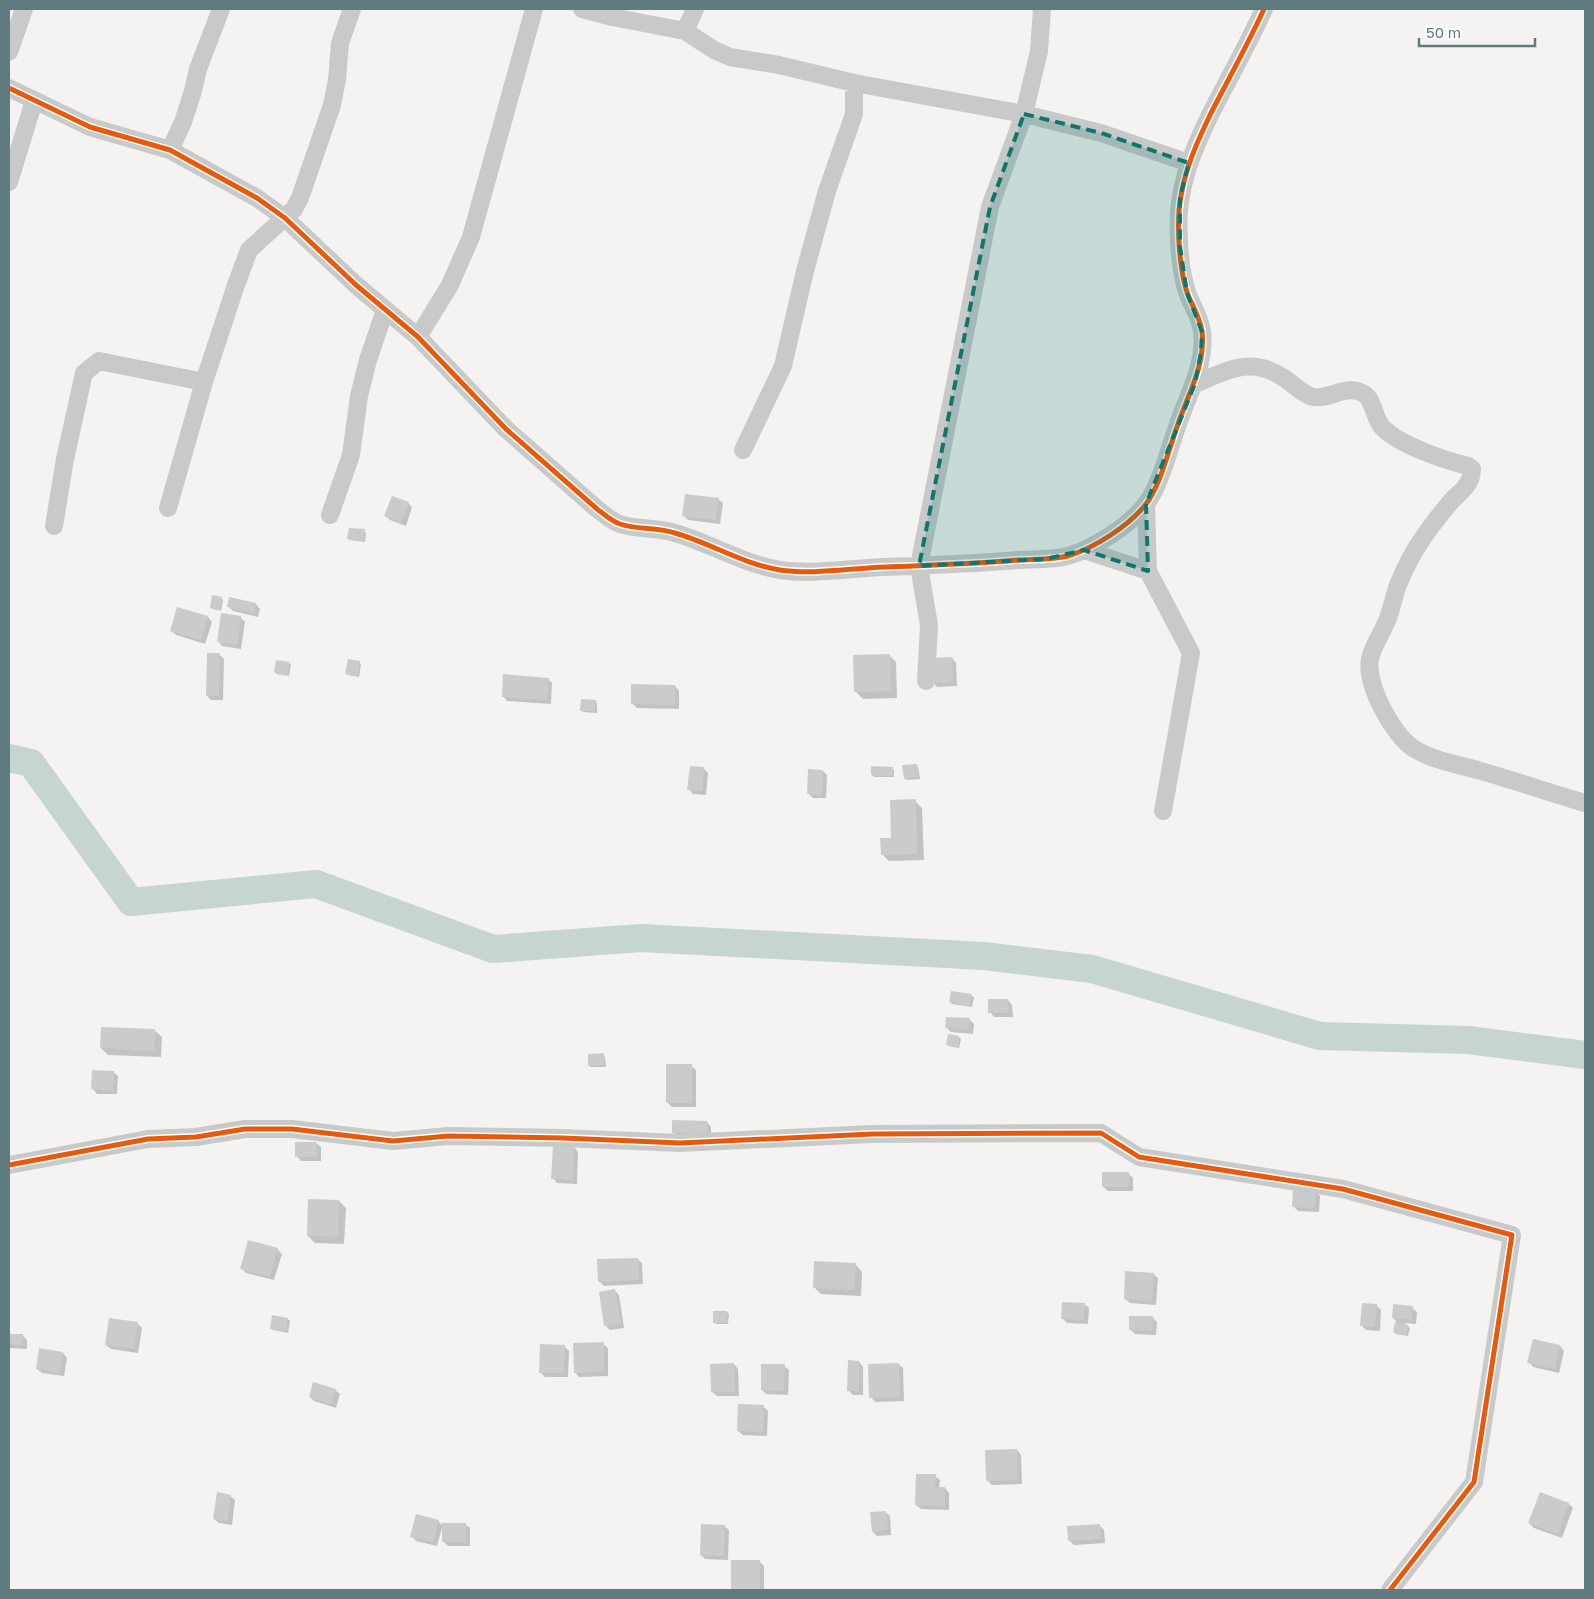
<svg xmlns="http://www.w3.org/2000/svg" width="1594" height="1599" font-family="'Golos Text',sans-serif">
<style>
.shadow{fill:#0003}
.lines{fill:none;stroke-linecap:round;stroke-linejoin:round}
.river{stroke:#c6d4d2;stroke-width:28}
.building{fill:#cacccc}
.minor{stroke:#c8caca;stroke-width:18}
.cycleway-casing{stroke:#fff;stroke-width:8}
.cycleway{stroke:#e8590c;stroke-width:5}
.marked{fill:#0f766e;fill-opacity:0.2;stroke:#0f766e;stroke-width:4;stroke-dasharray:10 6;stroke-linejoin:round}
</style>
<rect width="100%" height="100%" fill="#f4f3f2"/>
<path class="shadow" d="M 718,499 L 723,503 L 720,524 L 688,520 L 684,516 Z
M 408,503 L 412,507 L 406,526 L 390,520 L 386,516 Z
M 364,531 L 366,533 L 365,542 L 350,540 L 349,538 Z
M 221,598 L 223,600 L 221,611 L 213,609 L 211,607 Z
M 256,604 L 260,609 L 258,617 L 233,611 L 229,607 Z
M 208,617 L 212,622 L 205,644 L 176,635 L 171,630 Z
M 240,617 L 245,622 L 241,649 L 222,646 L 218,641 Z
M 219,654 L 224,659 L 223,700 L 211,700 L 207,696 Z
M 889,655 L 896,662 L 897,698 L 863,699 L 856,692 Z
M 952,658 L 956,663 L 957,686 L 937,687 L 933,682 Z
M 359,662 L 361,664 L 359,677 L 348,675 L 347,673 Z
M 289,663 L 291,665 L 289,676 L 277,674 L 275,672 Z
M 548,679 L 552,683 L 551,704 L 507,701 L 503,696 Z
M 675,686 L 679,691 L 679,709 L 637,708 L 632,703 Z
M 595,701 L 597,703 L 597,713 L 583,712 L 581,710 Z
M 916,765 L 918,767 L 920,779 L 907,780 L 905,778 Z
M 892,768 L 894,770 L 894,777 L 874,777 L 872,775 Z
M 704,769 L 708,773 L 706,795 L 693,794 L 689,789 Z
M 823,771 L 827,775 L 826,798 L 813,798 L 808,793 Z
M 915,801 L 922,808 L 924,860 L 889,861 L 882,854 Z
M 972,996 L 974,997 L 972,1007 L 952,1004 L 950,1002 Z
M 1008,1000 L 1012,1005 L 1013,1017 L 994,1017 L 990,1012 Z
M 969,1019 L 974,1024 L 973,1034 L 951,1032 L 947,1028 Z
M 154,1030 L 162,1037 L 161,1057 L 108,1055 L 101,1048 Z
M 959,1037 L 961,1039 L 959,1048 L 949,1046 L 947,1044 Z
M 603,1055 L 605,1057 L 606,1067 L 591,1067 L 589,1065 Z
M 691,1066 L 696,1070 L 696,1107 L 672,1107 L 667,1102 Z
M 113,1072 L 118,1076 L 117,1094 L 97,1094 L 93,1089 Z
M 707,1122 L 711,1127 L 711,1137 L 678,1137 L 673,1132 Z
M 316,1143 L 321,1147 L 321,1161 L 301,1161 L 297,1156 Z
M 574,1147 L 578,1152 L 577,1184 L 557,1183 L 553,1178 Z
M 1128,1173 L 1133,1178 L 1133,1191 L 1108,1191 L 1103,1187 Z
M 1315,1191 L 1320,1196 L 1319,1212 L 1298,1211 L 1293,1206 Z
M 339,1201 L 346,1208 L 344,1244 L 315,1243 L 308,1236 Z
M 277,1249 L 282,1254 L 274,1280 L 246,1273 L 241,1268 Z
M 637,1259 L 642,1263 L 643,1284 L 604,1286 L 599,1281 Z
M 855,1264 L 862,1272 L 861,1296 L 821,1294 L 814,1287 Z
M 1153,1274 L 1158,1278 L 1156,1305 L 1130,1303 L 1125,1299 Z
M 615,1291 L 619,1295 L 624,1328 L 610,1330 L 605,1325 Z
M 1084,1304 L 1089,1308 L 1088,1324 L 1067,1323 L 1063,1319 Z
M 1376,1305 L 1381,1310 L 1380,1331 L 1366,1330 L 1362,1326 Z
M 1412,1308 L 1417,1312 L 1416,1324 L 1405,1323 L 1410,1328 L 1408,1336 L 1396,1334 L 1394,1332 L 1397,1322 L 1393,1318 Z
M 727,1312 L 729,1314 L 728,1324 L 716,1324 L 714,1322 Z
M 1152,1317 L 1157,1322 L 1156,1335 L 1135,1334 L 1130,1329 Z
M 288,1319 L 290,1321 L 288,1333 L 273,1330 L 271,1328 Z
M 137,1323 L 142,1328 L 138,1353 L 111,1349 L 106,1345 Z
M 9,1335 L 23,1336 L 27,1340 L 27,1349 L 9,1348 Z
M 603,1344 L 608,1348 L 608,1376 L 579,1377 L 575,1372 Z
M 564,1346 L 569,1351 L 568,1377 L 545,1377 L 540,1372 Z
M 1560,1346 L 1564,1351 L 1559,1373 L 1533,1367 L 1529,1362 Z
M 63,1353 L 67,1358 L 64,1376 L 42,1373 L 37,1369 Z
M 859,1362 L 863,1367 L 863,1395 L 853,1395 L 848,1390 Z
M 734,1364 L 738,1369 L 739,1396 L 717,1396 L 712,1392 Z
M 898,1364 L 903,1368 L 904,1401 L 875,1402 L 871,1397 Z
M 784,1366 L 789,1370 L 788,1395 L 766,1394 L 762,1390 Z
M 335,1390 L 340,1394 L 336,1408 L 314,1401 L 310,1397 Z
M 763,1406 L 768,1411 L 767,1436 L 743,1435 L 738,1431 Z
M 1017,1450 L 1021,1455 L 1022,1484 L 992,1485 L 987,1480 Z
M 935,1476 L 940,1480 L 939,1488 L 945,1488 L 949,1493 L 949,1510 L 921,1509 L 916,1505 Z
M 230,1496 L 235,1500 L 232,1525 L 219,1523 L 214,1519 Z
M 1569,1504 L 1573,1508 L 1562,1538 L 1534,1528 L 1529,1523 Z
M 885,1512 L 890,1516 L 891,1535 L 877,1536 L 873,1532 Z
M 438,1521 L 443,1526 L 465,1524 L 470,1528 L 470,1546 L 448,1546 L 443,1541 L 442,1528 L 437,1546 L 416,1541 L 412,1536 Z
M 724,1526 L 729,1530 L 728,1560 L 705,1559 L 701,1555 Z
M 1100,1526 L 1104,1530 L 1105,1543 L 1074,1545 L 1069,1540 Z
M 732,1561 L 759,1561 L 764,1566 L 764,1590 L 732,1590 Z"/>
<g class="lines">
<path class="river" d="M 9,758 L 31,763 L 131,902 L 316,884 L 493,949 L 641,938 L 984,956 L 1092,969 L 1320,1036 L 1468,1040 L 1585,1055"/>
</g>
<path class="building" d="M 685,494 L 719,498 L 716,520 L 682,516 Z
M 392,496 L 409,502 L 401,522 L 384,516 Z
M 349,528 L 365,529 L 363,541 L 347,539 Z
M 212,595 L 222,597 L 220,610 L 210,608 Z
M 229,597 L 256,603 L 254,613 L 227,607 Z
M 177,607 L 208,616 L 201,640 L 170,631 Z
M 221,613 L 241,616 L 237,645 L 217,642 Z
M 207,653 L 220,653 L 219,696 L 206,696 Z
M 890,654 L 891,691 L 854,692 L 853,655 Z
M 952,657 L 953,682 L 931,683 L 930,658 Z
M 348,659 L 360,661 L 357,676 L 345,674 Z
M 276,660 L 290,662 L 287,675 L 274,672 Z
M 503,674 L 549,678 L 547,700 L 502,697 Z
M 631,684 L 675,685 L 675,705 L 631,704 Z
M 581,699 L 596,700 L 595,711 L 580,711 Z
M 917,764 L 918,777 L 904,779 L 902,765 Z
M 690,766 L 704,767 L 702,791 L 687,790 Z
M 871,766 L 893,767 L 892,776 L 871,775 Z
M 808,769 L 823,770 L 822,795 L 807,794 Z
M 916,799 L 917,854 L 881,855 L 880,838 L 891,838 L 890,800 Z
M 951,991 L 972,994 L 970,1006 L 949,1002 Z
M 988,999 L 1008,999 L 1009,1013 L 988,1013 Z
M 946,1017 L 970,1018 L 969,1030 L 945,1028 Z
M 101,1027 L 155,1029 L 154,1051 L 100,1048 Z
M 948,1034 L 959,1036 L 958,1047 L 946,1045 Z
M 604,1053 L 604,1065 L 588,1066 L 588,1054 Z
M 666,1064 L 692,1064 L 692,1103 L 666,1103 Z
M 92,1070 L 114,1071 L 113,1091 L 91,1089 Z
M 672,1120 L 707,1121 L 707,1133 L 672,1133 Z
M 295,1142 L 316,1142 L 317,1157 L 295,1157 Z
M 553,1145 L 574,1146 L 573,1180 L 551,1179 Z
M 1102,1172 L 1129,1172 L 1129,1187 L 1102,1187 Z
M 1293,1189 L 1316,1190 L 1315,1208 L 1292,1207 Z
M 308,1199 L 339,1200 L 338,1237 L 307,1236 Z
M 248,1240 L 278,1248 L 270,1277 L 240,1269 Z
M 638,1258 L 639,1280 L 598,1282 L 597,1259 Z
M 814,1261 L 856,1263 L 854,1290 L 813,1288 Z
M 1125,1271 L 1154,1273 L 1152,1301 L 1124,1299 Z
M 615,1289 L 621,1323 L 604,1326 L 599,1292 Z
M 1062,1302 L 1085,1303 L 1084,1320 L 1061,1319 Z
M 1362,1303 L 1377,1304 L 1375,1327 L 1360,1326 Z
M 1393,1304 L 1413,1306 L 1412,1320 L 1392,1318 Z
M 713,1311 L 727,1311 L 727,1323 L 713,1323 Z
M 272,1315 L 288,1318 L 286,1331 L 270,1329 Z
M 1129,1316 L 1153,1316 L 1152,1331 L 1129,1330 Z
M 109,1318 L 138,1322 L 134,1349 L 105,1345 Z
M 1395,1322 L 1408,1325 L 1406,1335 L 1393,1332 Z
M 9,1334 L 23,1334 L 23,1345 L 9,1344 Z
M 1533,1339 L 1560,1345 L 1555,1369 L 1527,1363 Z
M 604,1342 L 604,1372 L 574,1373 L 573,1343 Z
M 540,1344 L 565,1345 L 564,1373 L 539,1373 Z
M 39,1348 L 63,1352 L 60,1373 L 36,1369 Z
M 848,1360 L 859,1361 L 859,1391 L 847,1391 Z
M 734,1363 L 735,1392 L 711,1392 L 710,1364 Z
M 899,1363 L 900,1397 L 869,1398 L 868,1364 Z
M 761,1364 L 785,1364 L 784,1391 L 761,1390 Z
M 313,1382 L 336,1389 L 331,1404 L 309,1397 Z
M 738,1404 L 764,1405 L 763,1432 L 737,1431 Z
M 1017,1449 L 1018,1480 L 986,1481 L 985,1450 Z
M 916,1474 L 936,1474 L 935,1487 L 945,1487 L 945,1506 L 915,1505 Z
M 217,1492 L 231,1495 L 228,1521 L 213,1519 Z
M 1540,1492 L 1569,1503 L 1558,1534 L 1528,1523 Z
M 886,1511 L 888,1530 L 872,1532 L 870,1512 Z
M 416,1514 L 439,1520 L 433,1542 L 410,1537 Z
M 442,1523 L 466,1523 L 466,1542 L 442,1542 Z
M 701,1524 L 725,1525 L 724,1556 L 700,1555 Z
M 1100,1524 L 1101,1539 L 1068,1541 L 1067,1526 Z
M 731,1560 L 760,1560 L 760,1590 L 731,1590 Z"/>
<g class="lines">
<path class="minor" d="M 582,9 L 612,17 L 685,31 L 714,50 L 730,57 L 779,65 L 854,83 L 854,114 L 827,191 L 805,271 L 783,366 L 743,450
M 685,31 L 695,9
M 9,52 L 24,9
M 854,83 L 1024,114 L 1101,133 L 1189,163
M 9,88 L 90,127 L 170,150 L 257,198 L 285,218 L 356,285 L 418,337 L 506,429 L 597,509 C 604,514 611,521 620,524 C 637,530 657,527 675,533 C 710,543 743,564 780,570 C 813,575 851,568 885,567 C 930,565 974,564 1018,560 C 1035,559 1052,560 1068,556 C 1094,548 1129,526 1146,504 C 1160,486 1169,449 1177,427 C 1187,396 1206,366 1202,331 C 1200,318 1193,307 1188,295 C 1179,270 1176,222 1181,196 C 1186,166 1198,140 1211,113 C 1229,78 1248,44 1264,9
M 170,150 L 183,122 L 193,91 L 198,69 L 221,9
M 9,182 L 34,101
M 418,337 L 450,285 L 471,237 L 534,9
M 1195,384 C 1228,370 1251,356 1284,378 C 1294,384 1301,394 1313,397 C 1330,400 1347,383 1364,394 C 1374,400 1374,418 1382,427 C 1399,445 1444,460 1468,466 L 1472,469 C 1472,487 1457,493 1448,505 C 1439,516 1430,527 1423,538 C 1413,552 1404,570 1398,585 C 1394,596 1392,607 1388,618 C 1383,632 1373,645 1370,659 C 1365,684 1393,735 1413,748 C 1433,761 1458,764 1481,771 C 1516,781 1550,793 1585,803
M 1146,504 L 1148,571 L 1191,653 L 1163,811
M 168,508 L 204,382 L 236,285 L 249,250 L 294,209 L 300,198 L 332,105 L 337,80 L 340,43 L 352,9
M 330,515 L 351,455 L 359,396 L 368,360 L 385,310
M 54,526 L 65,459 L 84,373 L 99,361 L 204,382
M 1084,550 L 1148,571
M 926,681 L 929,625 L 919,566 L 990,207 L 1024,114 L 1039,51 L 1042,9
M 9,1165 L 148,1139 L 196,1137 L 245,1129 L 292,1129 L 393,1141 L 448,1136 L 563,1138 L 680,1143 L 872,1134 L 1101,1133 L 1139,1157 L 1343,1189 L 1512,1235 L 1474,1482 L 1390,1590"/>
<g class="cycleway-casing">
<path id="cycleway" d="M 9,88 L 90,127 L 170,150 L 257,198 L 285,218 L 356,285 L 418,337 L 506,429 L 597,509 C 604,514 611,521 620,524 C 637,530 657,527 675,533 C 710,543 743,564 780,570 C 813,575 851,568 885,567 C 930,565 974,564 1018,560 C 1035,559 1052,560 1068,556 C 1094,548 1129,526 1146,504 C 1160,486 1169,449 1177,427 C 1187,396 1206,366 1202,331 C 1200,318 1193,307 1188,295 C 1179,270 1176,222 1181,196 C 1186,166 1198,140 1211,113 C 1229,78 1248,44 1264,9
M 9,1165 L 148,1139 L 196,1137 L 245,1129 L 292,1129 L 393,1141 L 448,1136 L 563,1138 L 680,1143 L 872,1134 L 1101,1133 L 1139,1157 L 1343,1189 L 1512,1235 L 1474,1482 L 1390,1590"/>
</g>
<use href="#cycleway" class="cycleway"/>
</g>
<path class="marked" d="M 1024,114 L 1101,133 L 1189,163 L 1180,197 L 1180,246 L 1187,293 L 1202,332 L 1201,352 L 1195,384 L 1146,504 L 1148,571 L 1084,550 L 1046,559 L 919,566 L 990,207 Z"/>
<rect width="1594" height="1599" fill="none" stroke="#5e7c7f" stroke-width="20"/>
<path d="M1419 38v8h116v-8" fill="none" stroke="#5e7c7f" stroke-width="2.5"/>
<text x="1426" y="38" font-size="15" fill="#5e7c7f" stroke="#ffffff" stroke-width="4" paint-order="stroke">50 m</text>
</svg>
